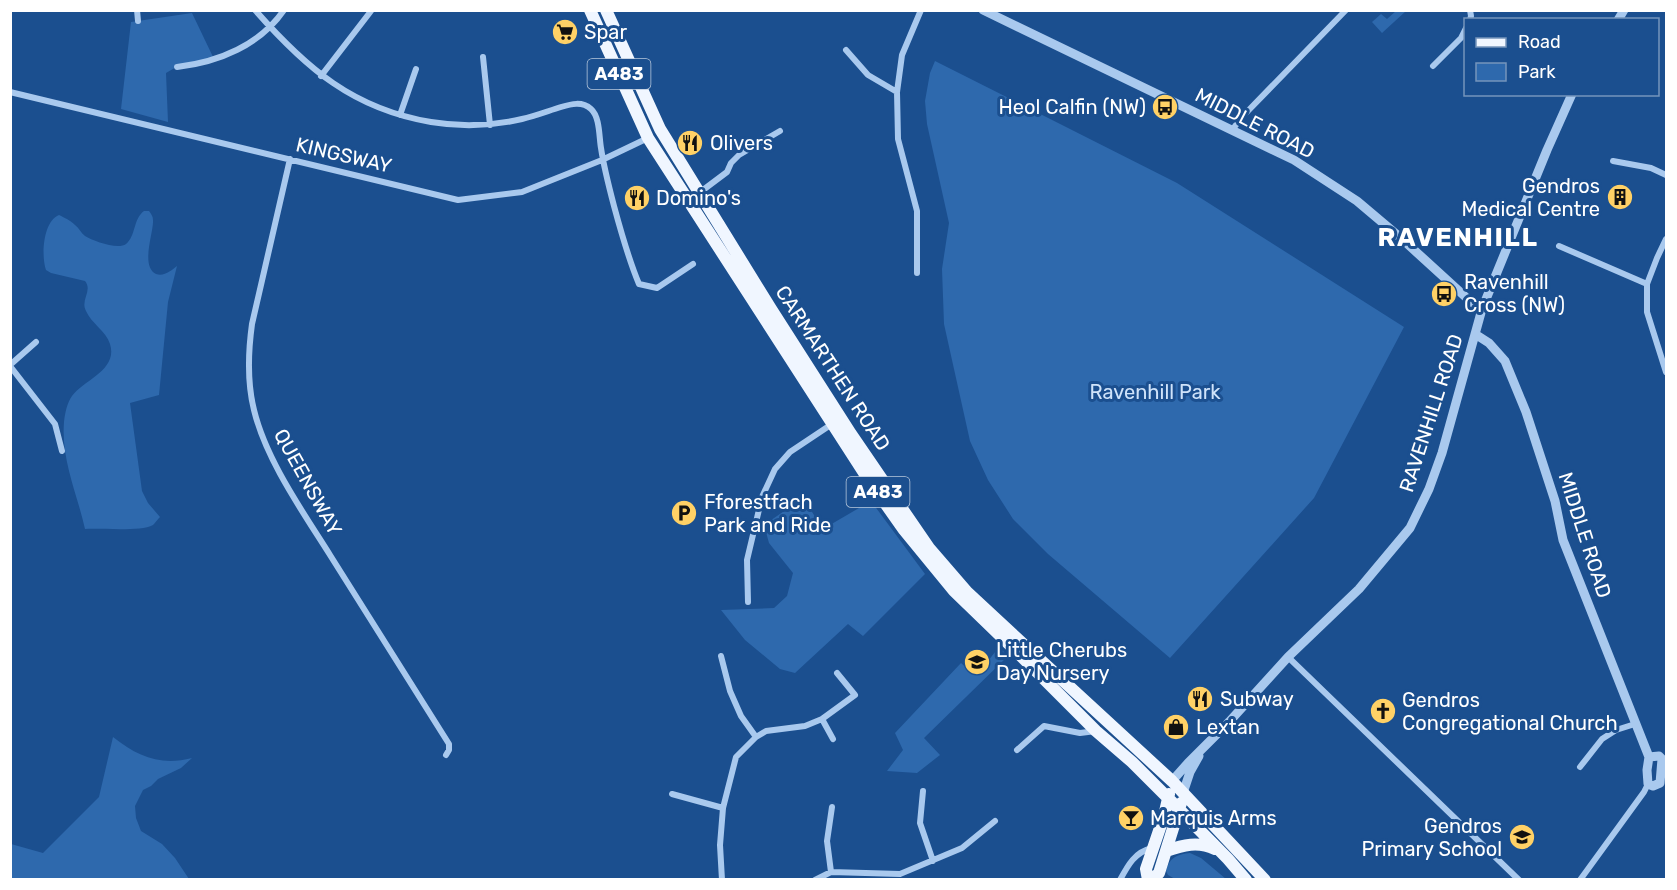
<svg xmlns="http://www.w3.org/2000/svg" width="1677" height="890" font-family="Rubik,sans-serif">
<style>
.green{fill:#2e69ad}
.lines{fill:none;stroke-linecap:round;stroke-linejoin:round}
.minor{stroke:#a9c9ee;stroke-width:6}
.tertiary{stroke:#a9c9ee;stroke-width:9}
.primary{stroke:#f0f6ff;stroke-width:12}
.labels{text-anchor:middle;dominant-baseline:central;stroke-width:6;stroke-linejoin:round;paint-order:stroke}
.shield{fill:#1b4f8f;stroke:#bbcadd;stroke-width:1.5}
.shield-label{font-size:18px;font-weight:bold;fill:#fff}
.poi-label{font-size:20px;fill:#fff;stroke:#1b4f8f;text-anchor:start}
.street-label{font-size:20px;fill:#fff;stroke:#1b4f8f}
.park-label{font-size:20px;fill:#cfe3fa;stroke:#1b4f8f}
.district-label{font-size:26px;font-weight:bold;letter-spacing:1.5px;fill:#fff;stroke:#1b4f8f}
</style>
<rect width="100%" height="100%" fill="#1b4f8f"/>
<path class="green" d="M 1396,11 L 1406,11 L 1382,33 L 1372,22 L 1381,14 L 1387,19 Z
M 192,13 L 214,59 L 178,66 L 166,73 L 168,122 L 121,109 L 131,22 Z
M 935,61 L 1177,183 L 1404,327 L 1314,498 L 1170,658 L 1048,554 L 1013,519 L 988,480 L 970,441 L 944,324 L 942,269 L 949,223 L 927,124 L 925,101 L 930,73 Z
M 144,211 L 149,211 C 151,214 153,216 153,220 C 154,232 140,266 156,274 C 164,277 172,270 177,266 L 168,302 L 159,395 L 130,403 L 142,491 L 148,503 L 160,517 C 158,519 155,523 153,525 C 140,532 102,528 85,529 C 77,493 61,460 64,422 C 65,413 67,403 72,396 C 85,379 118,370 110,344 C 106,331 91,323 86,311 C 80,300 93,291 85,281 L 51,273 L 46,270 C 41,256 43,221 59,215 C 65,218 70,220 75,225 C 79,228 81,233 85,236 C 93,241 118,250 126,244 C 136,236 133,219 144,211 Z
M 803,498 L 823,529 L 871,501 L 925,574 L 863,636 L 848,624 L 795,673 L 780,669 L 745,640 L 721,610 L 774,608 L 787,596 L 793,573 L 769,543 L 764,525 Z
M 999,647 L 1008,656 L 924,738 L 940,755 L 917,773 L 887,771 L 903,750 L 895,733 L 961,663 L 972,673 L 980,664 L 985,668 L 990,663 L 988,661 Z
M 113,737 C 138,757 161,766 192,758 L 181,768 L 158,779 L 151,786 L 143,790 L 135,806 L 136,818 L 141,831 L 162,844 L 175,858 L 189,879 L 11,879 L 11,844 L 43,853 L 99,797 Z
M 1190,853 L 1201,858 L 1226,879 L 1175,879 L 1168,875 L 1166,871 C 1169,858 1177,854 1190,853 Z"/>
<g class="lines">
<path class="minor" d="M 137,10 L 138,21
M 255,10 C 306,68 353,109 431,122 C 461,127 492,126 522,119 C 535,116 548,111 561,107 C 571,104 582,101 591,109 C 600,117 599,137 601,148 C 604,168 609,187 614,206 C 621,232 628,258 639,284 L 657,288 L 693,264
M 1470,20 L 1471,16 L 1470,10
M 846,50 L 868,75 L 897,92
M 483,57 L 490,125
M 1433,66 L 1461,38 L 1466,28
M 177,67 C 219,62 260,45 284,10
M 321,76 L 371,11
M 10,92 L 458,200 L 522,192 L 602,160 L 648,138
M 400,115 L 416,69
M 1232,130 L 1243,116 L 1346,10
M 290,159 L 252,324 C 248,353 247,382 254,410 C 266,460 303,512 330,555 C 370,618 409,681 449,744 L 449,750 L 446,755
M 1613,161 L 1651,168 L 1666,175
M 699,193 L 727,172 L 731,163 L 739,155 L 780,131
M 1666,239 L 1657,258 L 1647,284 L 1647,312 L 1666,372
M 1559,246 L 1647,284
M 917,273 L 917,211 L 898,139 L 897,92 L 902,55 L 921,10
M 10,365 L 36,342
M 10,366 L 55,424 L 62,451
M 748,602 L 747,560 L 762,497 L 775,469 L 790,452 L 832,424
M 721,656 L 730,691 L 741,716 L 756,737
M 1288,657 L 1519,880
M 822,719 L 833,739
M 1017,750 L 1044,726 L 1080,733 L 1096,731
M 1580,767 L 1602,739 L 1616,730 L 1635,724
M 923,791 L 920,823 L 933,861
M 672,794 L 723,808
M 831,872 L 827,841 L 832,807
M 722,880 L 720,845 L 723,808 L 736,757 L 756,737 L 766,731 L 805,726 L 822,719 L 855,695 L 837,673
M 815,880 L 831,872 L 900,874 L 962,848 L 995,821
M 1120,880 C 1128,865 1135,852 1152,848
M 1580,880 L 1644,792 L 1648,784"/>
<path class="tertiary" d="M 983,10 L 1294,160 L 1357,201 L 1402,239 L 1470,301 L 1482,309
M 1618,20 L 1624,10
M 1475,334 L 1489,343 L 1505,361 L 1526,412 L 1555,501 L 1563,540 L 1649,757
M 1649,757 L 1647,770 L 1648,784 L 1653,786 L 1660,783
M 1649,757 L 1659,756 L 1662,759 L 1660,783
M 1172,781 L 1188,763 L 1229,722 L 1288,657 L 1359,589 L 1410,528 L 1429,489 L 1442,453 L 1482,309 L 1547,150 L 1572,94
M 1183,793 L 1190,772 L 1199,756"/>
<path class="primary" d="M 590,10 L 648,138 L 868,479 L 904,530 L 954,591 L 1016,651 L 1096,731 L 1132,762 L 1168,798 L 1228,859 L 1246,880
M 606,10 L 660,129 L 771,309 L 851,434 L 929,548 L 967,592 L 995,618 L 1172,781 L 1265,880
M 1166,851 C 1183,845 1198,841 1215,849
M 1148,880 L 1146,869 L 1164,816 L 1169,794
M 1152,880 L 1159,873 L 1181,803"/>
</g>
<defs>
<g id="supermarket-disc" transform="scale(1.35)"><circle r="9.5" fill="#ffd166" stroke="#1b4f8f"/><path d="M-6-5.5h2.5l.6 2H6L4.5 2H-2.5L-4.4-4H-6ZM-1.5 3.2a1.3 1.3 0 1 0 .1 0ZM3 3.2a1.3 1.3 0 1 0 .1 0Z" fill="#111"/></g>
<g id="bus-disc" transform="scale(1.35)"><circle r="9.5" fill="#ffd166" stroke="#1b4f8f"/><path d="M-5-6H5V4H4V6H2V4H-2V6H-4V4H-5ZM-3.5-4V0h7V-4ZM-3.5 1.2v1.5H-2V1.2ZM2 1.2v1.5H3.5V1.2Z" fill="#111"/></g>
<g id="restaurant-disc" transform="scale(1.35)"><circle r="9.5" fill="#ffd166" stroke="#1b4f8f"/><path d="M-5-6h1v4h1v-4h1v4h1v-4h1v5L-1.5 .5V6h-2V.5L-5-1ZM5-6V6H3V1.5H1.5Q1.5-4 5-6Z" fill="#111"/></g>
<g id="building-disc" transform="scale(1.35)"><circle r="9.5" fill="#ffd166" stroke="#1b4f8f"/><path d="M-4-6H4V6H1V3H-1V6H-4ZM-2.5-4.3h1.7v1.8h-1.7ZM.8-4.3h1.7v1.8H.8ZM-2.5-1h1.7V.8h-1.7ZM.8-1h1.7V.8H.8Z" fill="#111"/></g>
<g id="parking-disc" transform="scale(1.35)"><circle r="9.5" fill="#ffd166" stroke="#1b4f8f"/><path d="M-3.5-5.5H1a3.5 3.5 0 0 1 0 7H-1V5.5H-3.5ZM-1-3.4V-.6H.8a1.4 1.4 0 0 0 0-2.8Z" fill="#111"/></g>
<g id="school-disc" transform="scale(1.35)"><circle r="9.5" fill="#ffd166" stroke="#1b4f8f"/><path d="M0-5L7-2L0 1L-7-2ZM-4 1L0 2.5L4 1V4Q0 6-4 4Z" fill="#111"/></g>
<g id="church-disc" transform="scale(1.35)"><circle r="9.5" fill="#ffd166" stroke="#1b4f8f"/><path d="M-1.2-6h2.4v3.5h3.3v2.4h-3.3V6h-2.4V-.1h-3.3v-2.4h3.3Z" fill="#111"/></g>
<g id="shop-disc" transform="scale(1.35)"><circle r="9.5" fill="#ffd166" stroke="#1b4f8f"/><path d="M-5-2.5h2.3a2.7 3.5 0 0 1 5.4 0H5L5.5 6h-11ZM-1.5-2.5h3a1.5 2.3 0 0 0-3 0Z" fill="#111"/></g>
<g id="bar-disc" transform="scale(1.35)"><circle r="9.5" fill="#ffd166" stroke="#1b4f8f"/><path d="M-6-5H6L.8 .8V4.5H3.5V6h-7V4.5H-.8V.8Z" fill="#111"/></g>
</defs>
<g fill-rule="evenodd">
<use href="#supermarket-disc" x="565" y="32"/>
<use href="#bus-disc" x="1165" y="107"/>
<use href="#restaurant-disc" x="690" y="143"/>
<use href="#building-disc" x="1620" y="197"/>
<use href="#restaurant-disc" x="637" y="198"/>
<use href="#bus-disc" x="1444" y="294"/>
<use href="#parking-disc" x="684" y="513"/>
<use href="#school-disc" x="977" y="662"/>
<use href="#restaurant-disc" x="1200" y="699"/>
<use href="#church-disc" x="1383" y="711"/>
<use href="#shop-disc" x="1176" y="727"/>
<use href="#bar-disc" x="1131" y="818"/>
<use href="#school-disc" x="1522" y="837"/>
</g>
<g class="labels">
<g class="shield">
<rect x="587.5" y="59" width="63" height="30" rx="4.5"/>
<rect x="846.5" y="477" width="63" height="30" rx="4.5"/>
</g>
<g class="shield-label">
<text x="619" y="74">A483</text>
<text x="878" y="492">A483</text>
</g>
<g class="poi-label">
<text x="584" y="32">Spar</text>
<text x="1146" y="107" text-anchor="end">Heol Calfin (NW)</text>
<text x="710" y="143">Olivers</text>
<text x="1600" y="186" text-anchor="end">Gendros<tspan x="1600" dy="23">Medical Centre</tspan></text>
<text x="656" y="198">Domino's</text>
<text x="1464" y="282">Ravenhill<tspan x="1464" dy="23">Cross (NW)</tspan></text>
<text x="704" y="502">Fforestfach<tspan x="704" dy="23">Park and Ride</tspan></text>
<text x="996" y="650">Little Cherubs<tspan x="996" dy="23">Day Nursery</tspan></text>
<text x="1220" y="699">Subway</text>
<text x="1402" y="700">Gendros<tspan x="1402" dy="23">Congregational Church</tspan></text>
<text x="1196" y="727">Lextan</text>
<text x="1150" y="818">Marquis Arms</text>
<text x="1502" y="826" text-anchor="end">Gendros<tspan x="1502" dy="23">Primary School</tspan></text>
</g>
<g class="street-label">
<text transform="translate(1255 123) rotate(27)">MIDDLE ROAD</text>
<text transform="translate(344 155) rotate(13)">KINGSWAY</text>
<text transform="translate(833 368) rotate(57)">CARMARTHEN ROAD</text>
<text transform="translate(1431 413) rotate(-72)">RAVENHILL ROAD</text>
<text transform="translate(308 482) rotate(61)">QUEENSWAY</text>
<text transform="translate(1585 535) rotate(72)">MIDDLE ROAD</text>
</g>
<g class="park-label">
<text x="1155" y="392">Ravenhill Park</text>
</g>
<g class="district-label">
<text x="1458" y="237">RAVENHILL</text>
</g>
</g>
<rect width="1677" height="890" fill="none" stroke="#ffffff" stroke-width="24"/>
<rect x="1464" y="18" width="195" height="78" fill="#1b4f8f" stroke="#7695bc" stroke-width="1.5"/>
<rect x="1476" y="38" width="30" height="9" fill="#f0f6ff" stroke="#7695bc" stroke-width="1.5"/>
<text x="1518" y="48" font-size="18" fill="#ffffff">Road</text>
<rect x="1476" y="63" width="30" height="18" fill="#2e69ad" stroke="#7695bc" stroke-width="1.5"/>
<text x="1518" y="78" font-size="18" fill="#ffffff">Park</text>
</svg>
